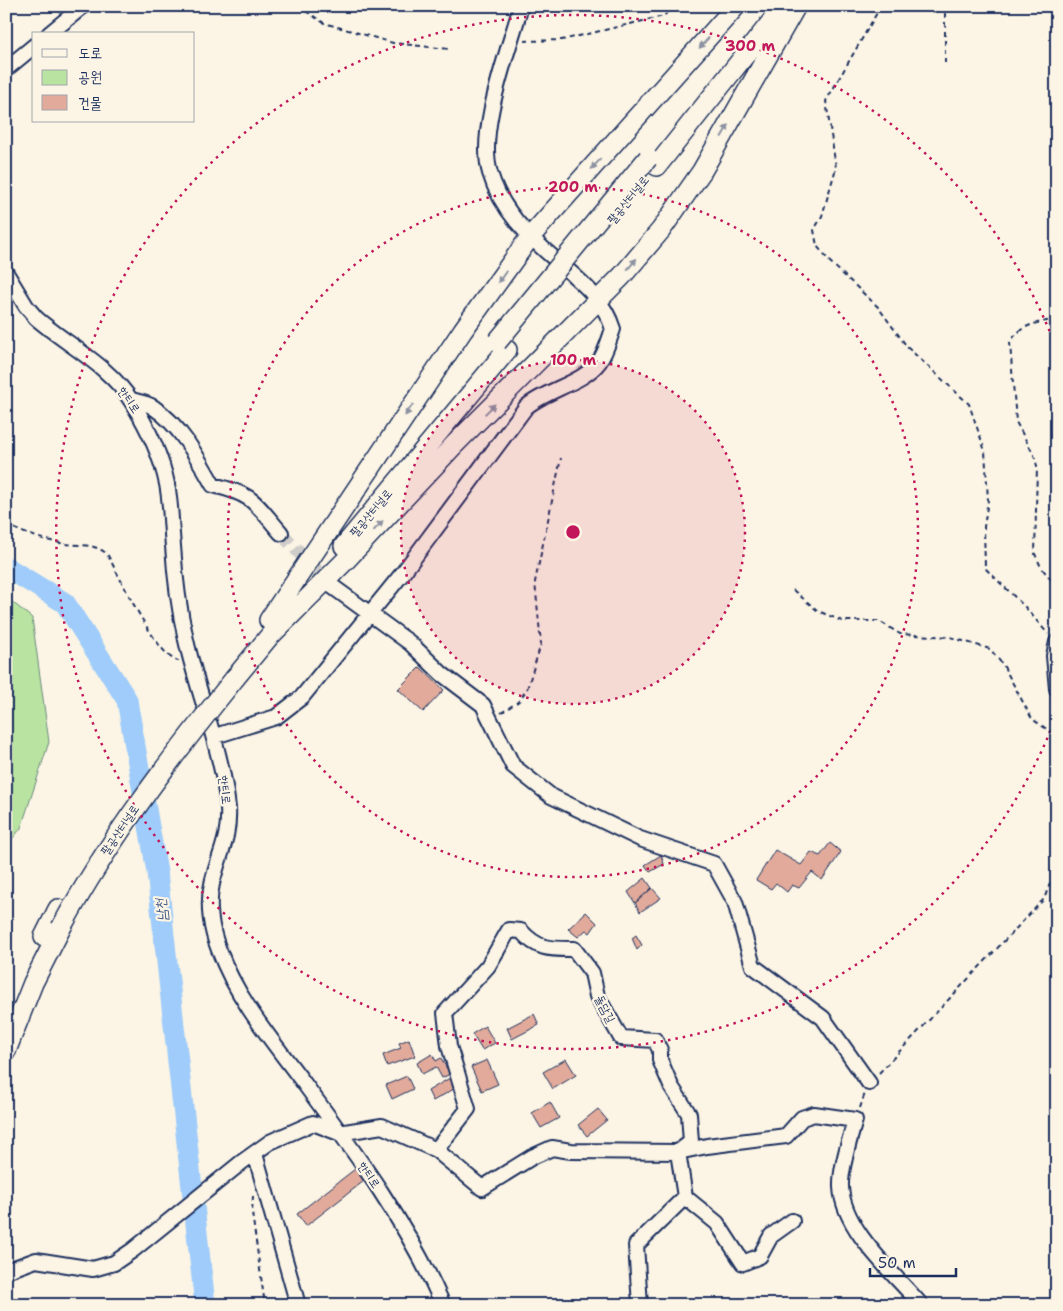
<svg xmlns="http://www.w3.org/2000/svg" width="1063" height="1311" font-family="'Shantell Sans','Poor Story',sans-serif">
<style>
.green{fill:#b9e3a0;stroke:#6a897f}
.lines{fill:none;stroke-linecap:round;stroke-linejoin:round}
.river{stroke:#9fccfa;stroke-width:21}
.building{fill:#e1aa9a;stroke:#1b2f5e}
.minor-tunnel{stroke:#cfcdca;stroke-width:14;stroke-dasharray:14 7;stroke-linecap:butt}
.minor-casing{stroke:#1b2f5e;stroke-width:18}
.highway-casing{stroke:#1b2f5e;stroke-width:22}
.path{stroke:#1b2f5e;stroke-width:2;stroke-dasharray:5 4;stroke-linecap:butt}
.minor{stroke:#fcf5e5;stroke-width:14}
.highway{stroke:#fcf5e5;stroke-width:19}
.highway-bridge-casing{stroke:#1b2f5e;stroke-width:22;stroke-linecap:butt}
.highway-bridge{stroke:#fcf5e5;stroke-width:19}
.oneway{fill:#8c92a2}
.ring{fill:none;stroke:#c2185b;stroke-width:2.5;stroke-dasharray:2.5 5}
.labels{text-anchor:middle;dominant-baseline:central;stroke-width:4.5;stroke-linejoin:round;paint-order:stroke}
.street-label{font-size:12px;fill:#1b2f5e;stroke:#fcf5e5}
.water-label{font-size:14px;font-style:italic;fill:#3c5685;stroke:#fcf5e5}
.centre{fill:#c2185b;stroke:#fcf5e5;stroke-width:2.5}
.ring-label{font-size:15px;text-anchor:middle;font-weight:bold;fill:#c2185b;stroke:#fcf5e5;stroke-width:4.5;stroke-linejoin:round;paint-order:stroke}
</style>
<rect width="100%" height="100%" fill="#fcf5e5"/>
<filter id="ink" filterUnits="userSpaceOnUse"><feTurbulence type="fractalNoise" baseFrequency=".02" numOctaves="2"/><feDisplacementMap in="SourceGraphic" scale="10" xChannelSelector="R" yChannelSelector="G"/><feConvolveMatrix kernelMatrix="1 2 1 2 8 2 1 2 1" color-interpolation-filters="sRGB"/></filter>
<g filter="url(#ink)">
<path class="green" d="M 6,597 L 32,618 L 49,742 L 21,828 L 6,847 Z"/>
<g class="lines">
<path class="river" d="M 6,567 L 65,603 L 127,700 L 157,872 L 205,1305"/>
</g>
<path class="building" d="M 420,667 L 444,690 L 423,712 L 398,689 Z
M 830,843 L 841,852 L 822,880 L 812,872 L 799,888 L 792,885 L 787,892 L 776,883 L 771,889 L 756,880 L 775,850 L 801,865 L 811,852 L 820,856 Z
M 661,855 L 664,864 L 650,872 L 645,865 Z
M 645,878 L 652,888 L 635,903 L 628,892 Z
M 652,888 L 661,898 L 640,912 L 635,903 Z
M 586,912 L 597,923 L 590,933 L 586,930 L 578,937 L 568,929 Z
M 636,935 L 642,945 L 637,950 L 632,938 Z
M 534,1014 L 539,1025 L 512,1039 L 507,1028 Z
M 485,1026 L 495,1043 L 482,1050 L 472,1034 Z
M 409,1039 L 415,1056 L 387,1066 L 383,1055 L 401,1048 L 399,1043 Z
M 432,1054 L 436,1061 L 441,1058 L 450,1074 L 442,1078 L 436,1067 L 422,1074 L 417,1063 Z
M 566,1059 L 576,1075 L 553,1089 L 543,1072 Z
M 487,1060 L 498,1084 L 482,1091 L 471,1067 Z
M 407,1076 L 413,1089 L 392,1099 L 386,1085 Z
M 453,1076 L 459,1086 L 433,1101 L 428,1091 Z
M 550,1102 L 559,1118 L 541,1128 L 532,1113 Z
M 598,1109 L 607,1120 L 587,1136 L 578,1125 Z
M 355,1169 L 364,1181 L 306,1226 L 297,1214 Z"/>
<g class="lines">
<path class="minor-tunnel" d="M 281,533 L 329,584"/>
<g class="minor-casing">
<path id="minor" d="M 49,34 L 83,6
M 6,69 L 34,46
M 6,273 L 26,306 L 36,318 C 67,345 110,366 132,402 C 148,428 161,455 167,484 C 171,504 171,526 173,546 C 175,578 179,609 186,640 C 199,697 222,750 228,808 C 230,839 218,856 212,884 C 207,905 211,930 219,950 C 237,1000 275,1044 306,1086 C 357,1155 409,1226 443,1305
M 131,400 C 138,402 147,403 153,407 C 180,425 198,458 213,485 C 255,495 254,502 281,533
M 329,584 L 410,643 L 442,674 L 483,705 L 513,766 L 551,796 L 640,839 L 714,864 L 735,902 L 753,966 L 823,1018 L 869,1083
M 1057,642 L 1054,656 L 1057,689
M 215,736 L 276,717 L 302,697 L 402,574 L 526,407 C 548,389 583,383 599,362 C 606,352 609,340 613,329 C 604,299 579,280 556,260 C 528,236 501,210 490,173 C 477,130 509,50 521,6
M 436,1150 L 468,1109 L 449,1046 L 445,1013 L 488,966 L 509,930 L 521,931 C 538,950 550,949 574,949 L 592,973 L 597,996 L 621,1038 L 655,1040 L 660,1050 L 660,1060 L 671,1086 L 689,1114 L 691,1142 L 678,1152 L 685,1197 L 636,1245 L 640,1305
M 255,1154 L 298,1305
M 685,1197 L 717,1223 L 743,1263 L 760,1256 L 771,1236 L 792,1221
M 6,1271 L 36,1260 L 93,1269 L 114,1263 L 133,1250 L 242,1162 L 270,1142 L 313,1123 L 339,1133 L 382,1126 L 436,1150 L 482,1188 L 532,1157 L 552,1148 L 571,1151 L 678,1152 L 707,1146 L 786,1136 L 802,1118 L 814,1114 L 855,1120 C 850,1139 840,1169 841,1187 C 843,1230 894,1273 921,1305"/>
</g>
<g class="highway-casing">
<path id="highway" d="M 657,166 L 784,6
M 344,546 L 507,350
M 269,620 L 463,330 L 530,237 L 736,6
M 270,636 L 345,561 L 454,445 L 622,276 L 661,230 L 702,171 L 796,6
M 235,678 L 277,627
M 44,937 L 58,909
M 6,1051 L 33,983 L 61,928"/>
</g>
<path class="path" d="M 298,6 L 324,23 L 393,43 L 449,49
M 881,6 L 826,101 L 836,168 L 822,216 L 814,230 L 817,246 L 830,262 L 878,307 L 908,348 L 969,404 L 985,451 L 988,500 L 984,527 L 985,568 L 1025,607 L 1048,634
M 524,41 L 562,40 L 664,16 L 672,6
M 945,63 L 945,6
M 1057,319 C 1037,323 1020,324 1010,343 L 1016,422 L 1034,455 L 1037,466 L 1035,554 L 1041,567 L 1057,587
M 6,524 C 23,534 47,541 66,544 C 82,546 94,543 107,554 C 118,573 158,660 179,661
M 793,590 L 818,611 L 842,621 L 879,621 L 900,634 L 950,637 L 990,649 L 1003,665 L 1032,719 L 1057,736
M 501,713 L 519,701 L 527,689 L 541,644 L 535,582 L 561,458
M 879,1073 L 1044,899 L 1057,866
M 860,1108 L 865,1093
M 253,1196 L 252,1213 L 265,1305"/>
<use href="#minor" class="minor"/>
<use href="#highway" class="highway"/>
<g class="highway-bridge-casing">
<path id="highway-bridge" d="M 497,342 L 648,158
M 61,928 C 110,837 171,758 235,678"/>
</g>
<use href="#highway-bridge" class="highway-bridge"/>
</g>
<defs><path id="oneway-solid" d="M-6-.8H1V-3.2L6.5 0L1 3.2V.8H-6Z" transform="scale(1.25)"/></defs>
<g class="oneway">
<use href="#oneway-solid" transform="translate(704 43) rotate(132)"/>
<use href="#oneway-solid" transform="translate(725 131) rotate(-60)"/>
<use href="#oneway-solid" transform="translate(596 164) rotate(132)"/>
<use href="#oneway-solid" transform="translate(632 264) rotate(-50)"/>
<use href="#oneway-solid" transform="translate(502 277) rotate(126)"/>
<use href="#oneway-solid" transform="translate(490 409) rotate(-45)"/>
<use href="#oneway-solid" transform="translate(409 410) rotate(124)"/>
<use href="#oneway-solid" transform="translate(378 526) rotate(-47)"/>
</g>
</g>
<circle cx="573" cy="532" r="172" fill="#c2185b" fill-opacity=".12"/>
<g class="ring">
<circle cx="573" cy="532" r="172"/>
<circle cx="573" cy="532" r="345"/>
<path d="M1056 717A517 517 0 1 1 1056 347"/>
</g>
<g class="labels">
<g class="street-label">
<text transform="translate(628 200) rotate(-51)">팔공산터널로</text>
<text transform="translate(129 400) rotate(56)">한티로</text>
<text transform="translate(371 513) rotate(-50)">팔공산터널로</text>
<text transform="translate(225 790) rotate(83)">한티로</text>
<text transform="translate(120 830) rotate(-56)">팔공산터널로</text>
<text transform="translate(605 1009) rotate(62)">돌담길</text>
<text transform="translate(369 1175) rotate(56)">한티로</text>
</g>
<g class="water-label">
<text transform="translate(161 910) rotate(-96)">남천</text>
</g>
</g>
<circle cx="573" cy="532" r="8" class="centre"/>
<g class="ring-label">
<text x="750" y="51">300 m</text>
<text x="573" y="192">200 m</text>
<text x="573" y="365">100 m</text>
</g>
<rect width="1063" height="1311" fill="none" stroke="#fcf5e5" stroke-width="25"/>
<rect x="12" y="12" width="1038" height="1286" fill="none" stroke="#1b2f5e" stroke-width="2" filter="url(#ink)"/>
<rect x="32" y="32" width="162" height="90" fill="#fcf5e5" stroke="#a2a6af"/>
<rect x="42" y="49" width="25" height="8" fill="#fcf5e5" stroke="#a2a6af"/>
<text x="78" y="58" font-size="15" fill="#1b2f5e">도로</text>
<rect x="42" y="70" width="25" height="15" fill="#b9e3a0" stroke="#a2a6af"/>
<text x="78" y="82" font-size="15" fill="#1b2f5e">공원</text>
<rect x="42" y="95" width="25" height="15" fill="#e1aa9a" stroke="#a2a6af"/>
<text x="78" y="108" font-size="15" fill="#1b2f5e">건물</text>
<path d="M870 1268v8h86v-8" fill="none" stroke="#1b2f5e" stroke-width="2.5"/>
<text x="878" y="1268" font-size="15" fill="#1b2f5e" stroke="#fcf5e5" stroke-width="4" paint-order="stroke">50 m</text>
</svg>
